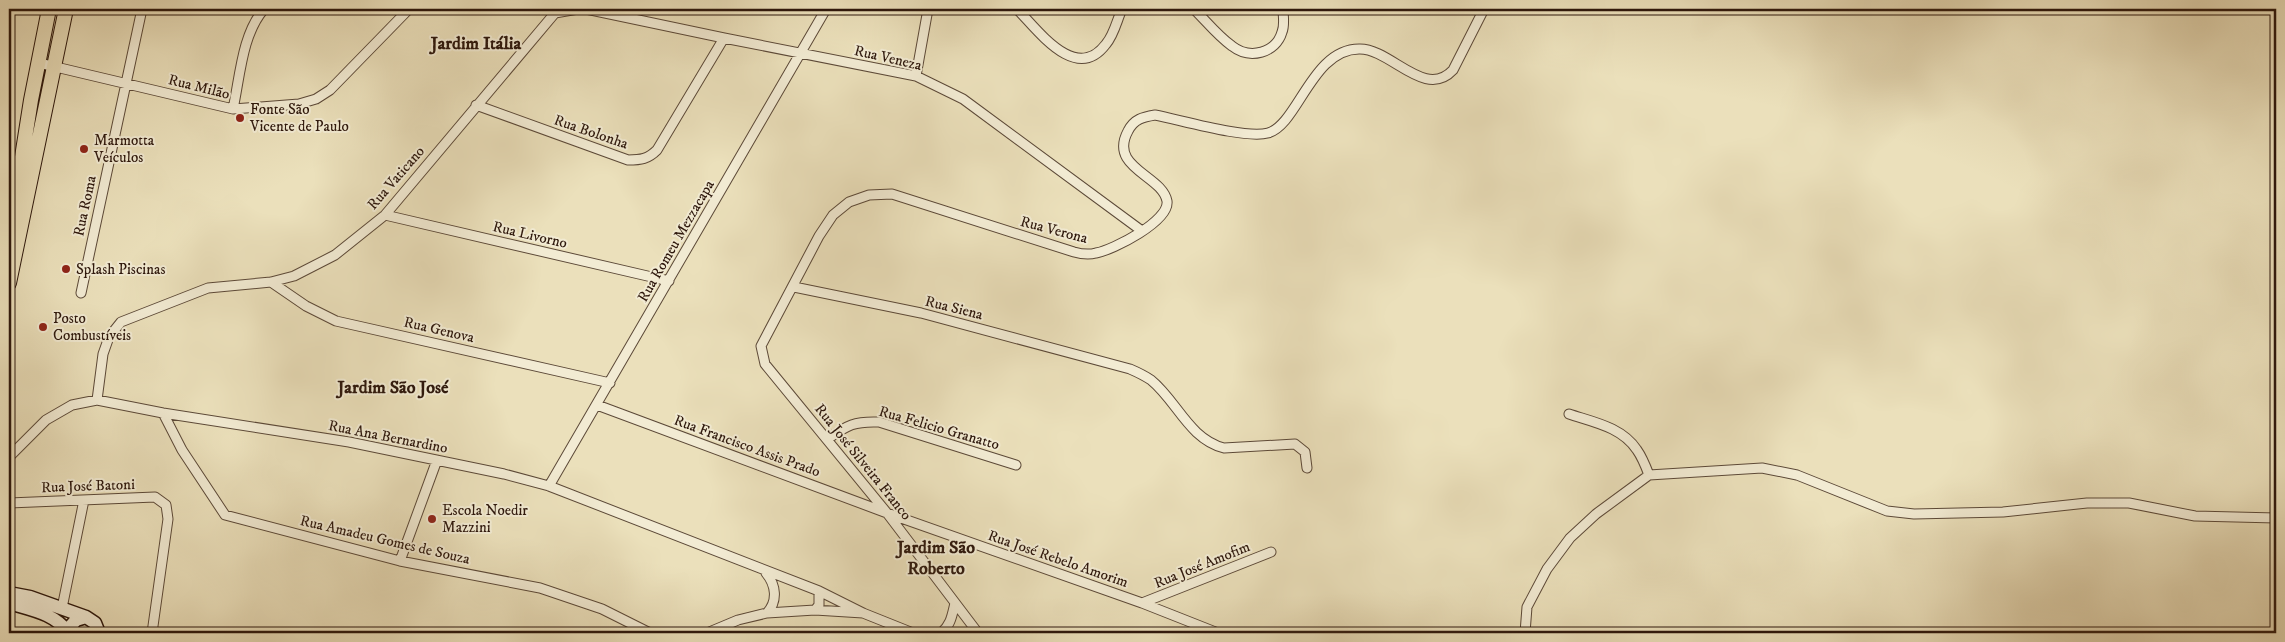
<svg xmlns="http://www.w3.org/2000/svg" width="2285" height="642" font-family="'IM FELL DW Pica',serif">
<style>
.lines{fill:none;stroke-linecap:round;stroke-linejoin:round}
.street-casing{stroke:#5c4938;stroke-width:11}
.secondary-casing{stroke:#2d170c;stroke-width:15}
.primary-casing{stroke:#2d170c;stroke-width:16}
.street{stroke:#f2ebd3;stroke-width:9}
.secondary{stroke:#f2ebd3;stroke-width:12}
.primary{stroke:#ebe0bb;stroke-width:14}
.poi-dot{fill:#8f2418;stroke:#f2ebd3;stroke-width:2}
.labels{text-anchor:middle;dominant-baseline:central;stroke-width:4;stroke-linejoin:round;paint-order:stroke}
.street-label{font-size:15px;fill:#2d170c;stroke:#f2ebd3}
.poi-label{font-size:15px;fill:#2d170c;stroke:#f2ebd3;text-anchor:start}
.quarter-label{font-size:18px;font-weight:bold;fill:#2d170c;stroke:#f2ebd3}
</style>
<rect width="100%" height="100%" fill="#ebe0bb"/>
<filter id="stains"><feTurbulence type="fractalNoise" baseFrequency=".004" numOctaves="4"/><feColorMatrix values="0 0 0 0 .2 0 0 0 0 .09 0 0 0 0 .02 0 0 0 .5 -.17"/></filter>
<radialGradient id="worn" r=".72"><stop offset=".6" stop-color="#630" stop-opacity="0"/><stop offset="1" stop-color="#630" stop-opacity=".3"/></radialGradient>
<g class="lines">
<g class="street-casing">
<path id="street" d="M 586,9 L 724,38 L 916,76 L 963,99 L 1142,231
M 1017,9 C 1038,30 1076,84 1106,44 C 1114,35 1117,20 1122,9
M 1194,9 C 1206,21 1218,36 1232,46 C 1250,60 1276,53 1282,32 C 1285,25 1283,16 1283,9
M 555,13 L 578,9
M 39,63 L 233,109 L 299,104 L 316,99 L 330,90 L 409,9
M 916,76 L 928,9
M 476,105 L 628,160 C 641,160 648,159 657,150 L 724,38
M 233,109 C 240,77 242,34 264,9
M 385,215 L 669,281
M 271,282 L 306,306 L 336,321 L 610,383
M 794,287 L 921,313 L 1130,369 C 1137,372 1145,376 1151,380 C 1177,401 1189,439 1224,448 L 1295,444 L 1305,452 L 1307,468
M 81,293 L 142,9
M 97,400 L 103,354 L 109,337 L 121,322 L 208,288 L 271,282 L 294,276 L 335,255 L 385,215 L 555,13
M 597,405 L 887,513 L 1142,603 L 1218,633
M 163,413 L 182,450 L 225,515 L 400,561 L 540,588 L 602,609 L 650,633
M 1569,414 C 1593,422 1622,427 1637,450 C 1642,457 1646,467 1649,475
M 828,439 C 847,425 855,421 879,422 L 1016,465
M 9,457 L 46,420 L 72,405 L 97,400 L 163,413 L 349,442 L 504,474 L 549,486 L 819,591 L 863,613
M 549,486 L 826,9
M 9,503 L 155,497 L 166,505 L 168,519 L 152,633
M 400,561 L 437,460
M 766,573 C 776,585 778,601 767,613
M 1142,603 L 1271,552
M 62,608 L 84,500
M 815,610 L 819,605 L 819,591
M 707,633 L 738,620 L 767,613 L 815,610 L 863,613 L 913,633
M 941,633 C 951,625 952,615 955,603
M 978,633 L 887,513 L 765,364 L 761,346 L 819,236 L 833,215 L 849,202 L 869,195 L 892,194 L 1074,252 C 1081,254 1089,255 1096,253 C 1113,250 1170,221 1167,201 C 1162,175 1108,168 1128,131 C 1134,119 1143,117 1155,115 C 1181,120 1245,139 1268,133 C 1298,125 1312,48 1360,49 C 1391,49 1425,100 1453,70 L 1484,9
M 1525,633 L 1527,607 L 1547,569 L 1570,538 L 1596,514 L 1649,475 L 1762,468 L 1797,475 L 1887,511 L 1914,514 L 2003,512 L 2087,503 L 2129,503 L 2195,516 L 2276,518"/>
</g>
<g class="secondary-casing">
<path id="secondary" d="M 9,593 L 30,597 L 86,617
M 9,603 C 32,610 54,613 69,633
M 70,633 L 69,628 L 76,620 L 86,617 L 95,623 L 99,633"/>
</g>
<g class="primary-casing">
<path id="primary" d="M 9,220 L 19,176 L 31,100 L 49,9
M 9,283 L 66,9"/>
</g>
<use href="#street" class="street"/>
<use href="#secondary" class="secondary"/>
<use href="#primary" class="primary"/>
</g>
<g class="poi-dot">
<circle cx="240" cy="118" r="5"/>
<circle cx="84" cy="149" r="5"/>
<circle cx="66" cy="269" r="5"/>
<circle cx="43" cy="327" r="5"/>
<circle cx="432" cy="519" r="5"/>
</g>
<g class="labels">
<g class="street-label">
<text transform="translate(888 58) rotate(13)">Rua Veneza</text>
<text transform="translate(199 87) rotate(14)">Rua Milão</text>
<text transform="translate(591 132) rotate(19)">Rua Bolonha</text>
<text transform="translate(396 178) rotate(-49)">Rua Vaticano</text>
<text transform="translate(85 206) rotate(-78)">Rua Roma</text>
<text transform="translate(1054 230) rotate(15)">Rua Verona</text>
<text transform="translate(530 235) rotate(13)">Rua Livorno</text>
<text transform="translate(676 241) rotate(-60)">Rua Romeu Mezzacapa</text>
<text transform="translate(954 308) rotate(14)">Rua Siena</text>
<text transform="translate(439 330) rotate(13)">Rua Genova</text>
<text transform="translate(939 428) rotate(16)">Rua Felicio Granatto</text>
<text transform="translate(388 437) rotate(11)">Rua Ana Bernardino</text>
<text transform="translate(747 446) rotate(20)">Rua Francisco Assis Prado</text>
<text transform="translate(863 462) rotate(51)">Rua José Silveira Franco</text>
<text transform="translate(88 486) rotate(-2)">Rua José Batoni</text>
<text transform="translate(385 540) rotate(13)">Rua Amadeu Gomes de Souza</text>
<text transform="translate(1058 559) rotate(19)">Rua José Rebelo Amorim</text>
<text transform="translate(1202 565) rotate(-22)">Rua José Amofim</text>
</g>
<g class="poi-label">
<text x="250" y="109">Fonte São<tspan x="250" dy="17">Vicente de Paulo</tspan></text>
<text x="94" y="140">Marmotta<tspan x="94" dy="17">Veículos</tspan></text>
<text x="76" y="269">Splash Piscinas</text>
<text x="53" y="318">Posto<tspan x="53" dy="17">Combustíveis</tspan></text>
<text x="442" y="510">Escola Noedir<tspan x="442" dy="17">Mazzini</tspan></text>
</g>
<g class="quarter-label">
<text x="476" y="44">Jardim Itália</text>
<text x="393" y="388">Jardim São José</text>
<text x="936" y="548">Jardim São<tspan x="936" dy="21">Roberto</tspan></text>
</g>
</g>
<rect width="2285" height="642" fill="none" stroke="#ebe0bb" stroke-width="30"/>
<rect x="10" y="10" width="2265" height="622" fill="none" stroke="#2d170c" stroke-width="2.5"/>
<rect x="15" y="15" width="2255" height="612" fill="none" stroke="#2d170c"/>
<rect width="100%" height="100%" filter="url(#stains)"/>
<rect width="100%" height="100%" fill="url(#worn)"/>
</svg>
